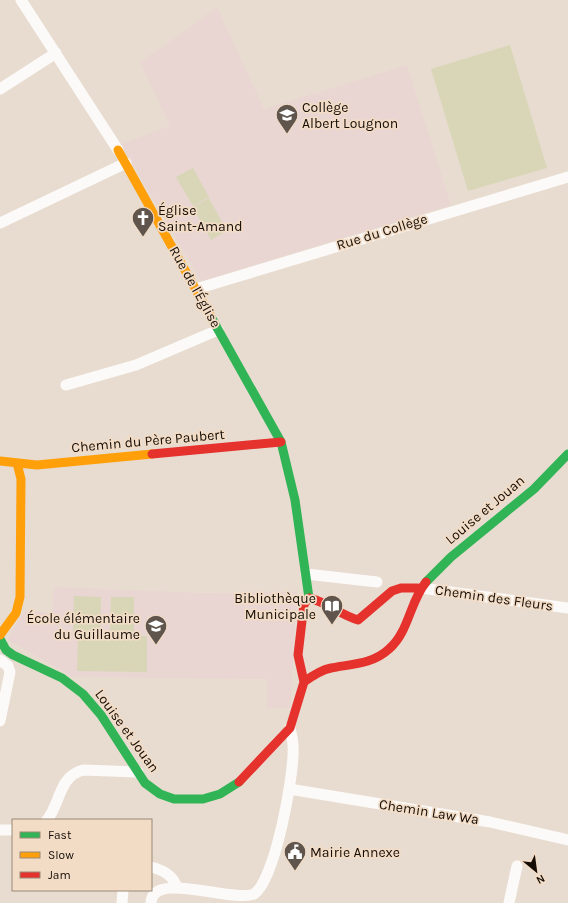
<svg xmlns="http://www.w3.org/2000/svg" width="568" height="903" font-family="Karla,sans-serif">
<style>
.education{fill:#e9d5d2}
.green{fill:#d8d6b6}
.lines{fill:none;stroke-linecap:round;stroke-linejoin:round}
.street{stroke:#fcfaf8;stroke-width:11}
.fast{stroke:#30b455;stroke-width:9}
.slow{stroke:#ff9f0a;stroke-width:9}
.jam{stroke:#e5322d;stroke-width:9}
.labels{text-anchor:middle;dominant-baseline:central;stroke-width:3.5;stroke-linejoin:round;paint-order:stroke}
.poi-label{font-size:14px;fill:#150d06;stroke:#f2dcc6;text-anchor:start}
.street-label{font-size:14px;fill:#150d06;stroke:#f2dcc6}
</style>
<rect width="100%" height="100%" fill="#e8dcd0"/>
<path class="education" d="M 217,7 L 264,109 L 407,65 L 451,205 L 201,281 L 121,144 L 170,126 L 140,62 L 161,48 Z
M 54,587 L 201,593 L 297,592 L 290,708 L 267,708 L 267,679 L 73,677 L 8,640 L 8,637 L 25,611 L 52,613 Z"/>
<path class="green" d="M 510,45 L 547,168 L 468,191 L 431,69 Z
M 193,168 L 209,197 L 193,206 L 176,177 Z
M 209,198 L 227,231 L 211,240 L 193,207 Z
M 74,596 L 101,597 L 100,636 L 147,636 L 147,672 L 77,671 L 78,637 L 73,636 Z
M 111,597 L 134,597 L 134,632 L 110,631 Z"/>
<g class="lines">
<path class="street" d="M 21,0 L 118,150
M 0,89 L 56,53
M 0,223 L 126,163
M 196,289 L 568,177
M 66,385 L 136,365 L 218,330
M 306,574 L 377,582
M 421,588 L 568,608
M 0,660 L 8,666 L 10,672 L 0,721
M 289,789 L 490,822 L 568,840
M 47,820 C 61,803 58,777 83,770 L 138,772
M 0,830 L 13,830
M 151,867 C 163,870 174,876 177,888
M 122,903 L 123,890
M 151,903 C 152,870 232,903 254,894 C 275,881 295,772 293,746 C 293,740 291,734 290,728
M 509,903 L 517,866"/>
<path class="fast" d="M 211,317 L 281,442 L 295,500 L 309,598
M 426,582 L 451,557 L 534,489 L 568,454
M 0,639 L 6,650 L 13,655 L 62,678 L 83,694 L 101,715 L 145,783 L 160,794 L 174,799 L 203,799 L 220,794 L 239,782"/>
<path class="slow" d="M 118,150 L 211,317
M 0,461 L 37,465 L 152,454
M 0,635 L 16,613 L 20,597 L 21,479 L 17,463"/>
<path class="jam" d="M 152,454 L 281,442
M 309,598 C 327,602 340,615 358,620 L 392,591 L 401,588 L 421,588
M 304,682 C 312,676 321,670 331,668 C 352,664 373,664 389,649 C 409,632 410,601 426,582
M 239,782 L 290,728 L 304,682 L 298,655 L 304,604 L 309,598"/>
</g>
<defs>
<g id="school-pin" transform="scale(1.15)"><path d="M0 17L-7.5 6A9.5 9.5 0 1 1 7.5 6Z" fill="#5f554d" stroke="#f2dcc6"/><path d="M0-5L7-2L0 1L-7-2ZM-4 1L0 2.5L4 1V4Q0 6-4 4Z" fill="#fff"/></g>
<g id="church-pin" transform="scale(1.15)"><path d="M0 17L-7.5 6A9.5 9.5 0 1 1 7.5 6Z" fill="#5f554d" stroke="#f2dcc6"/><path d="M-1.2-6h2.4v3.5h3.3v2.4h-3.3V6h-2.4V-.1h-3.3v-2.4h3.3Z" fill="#fff"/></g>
<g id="library-pin" transform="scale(1.15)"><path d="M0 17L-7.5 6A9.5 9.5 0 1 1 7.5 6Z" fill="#5f554d" stroke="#f2dcc6"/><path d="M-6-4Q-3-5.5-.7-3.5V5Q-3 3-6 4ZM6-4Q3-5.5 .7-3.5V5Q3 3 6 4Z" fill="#fff"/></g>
<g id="civic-pin" transform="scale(1.15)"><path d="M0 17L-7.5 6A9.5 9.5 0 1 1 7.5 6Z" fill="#5f554d" stroke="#f2dcc6"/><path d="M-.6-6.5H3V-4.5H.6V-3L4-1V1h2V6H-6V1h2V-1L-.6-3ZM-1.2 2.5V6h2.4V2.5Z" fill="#fff"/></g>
</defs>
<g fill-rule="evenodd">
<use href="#school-pin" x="287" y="115"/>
<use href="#church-pin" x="143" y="218"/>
<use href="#library-pin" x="332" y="606"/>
<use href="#school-pin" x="156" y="626"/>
<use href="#civic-pin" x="295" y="852"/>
</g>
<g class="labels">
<g class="poi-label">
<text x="302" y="107">Collège<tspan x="302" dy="16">Albert Lougnon</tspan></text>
<text x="158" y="210">Église<tspan x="158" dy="16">Saint-Amand</tspan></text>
<text x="316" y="598" text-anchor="end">Bibliothèque<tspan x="316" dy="16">Municipale</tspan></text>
<text x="140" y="618" text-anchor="end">École élémentaire<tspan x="140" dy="16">du Guillaume</tspan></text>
<text x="310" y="852">Mairie Annexe</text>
</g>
<g class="street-label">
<text transform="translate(382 232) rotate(-17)">Rue du Collège</text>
<text transform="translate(195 287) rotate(61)">Rue de l'Église</text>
<text transform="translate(148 441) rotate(-5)">Chemin du Père Paubert</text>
<text transform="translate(485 510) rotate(-40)">Louise et Jouan</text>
<text transform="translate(494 598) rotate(8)">Chemin des Fleurs</text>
<text transform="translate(127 731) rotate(54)">Louise et Jouan</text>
<text transform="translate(429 812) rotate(9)">Chemin Law Wa</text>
</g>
</g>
<rect x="12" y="819" width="140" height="72" fill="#f2dcc6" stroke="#9a8979"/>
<rect x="20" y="832" width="20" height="6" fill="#30b455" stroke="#9a8979"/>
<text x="48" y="839" font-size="12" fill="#150d06">Fast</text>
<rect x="20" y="852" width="20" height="6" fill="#ff9f0a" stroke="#9a8979"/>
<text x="48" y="859" font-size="12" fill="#150d06">Slow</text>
<rect x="20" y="872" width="20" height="6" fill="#e5322d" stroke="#9a8979"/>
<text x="48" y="879" font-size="12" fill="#150d06">Jam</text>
<g transform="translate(536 871) rotate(151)" stroke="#f2dcc6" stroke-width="3" paint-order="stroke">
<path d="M0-3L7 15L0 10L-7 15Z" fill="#150d06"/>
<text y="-6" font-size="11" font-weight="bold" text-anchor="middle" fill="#150d06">N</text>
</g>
</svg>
